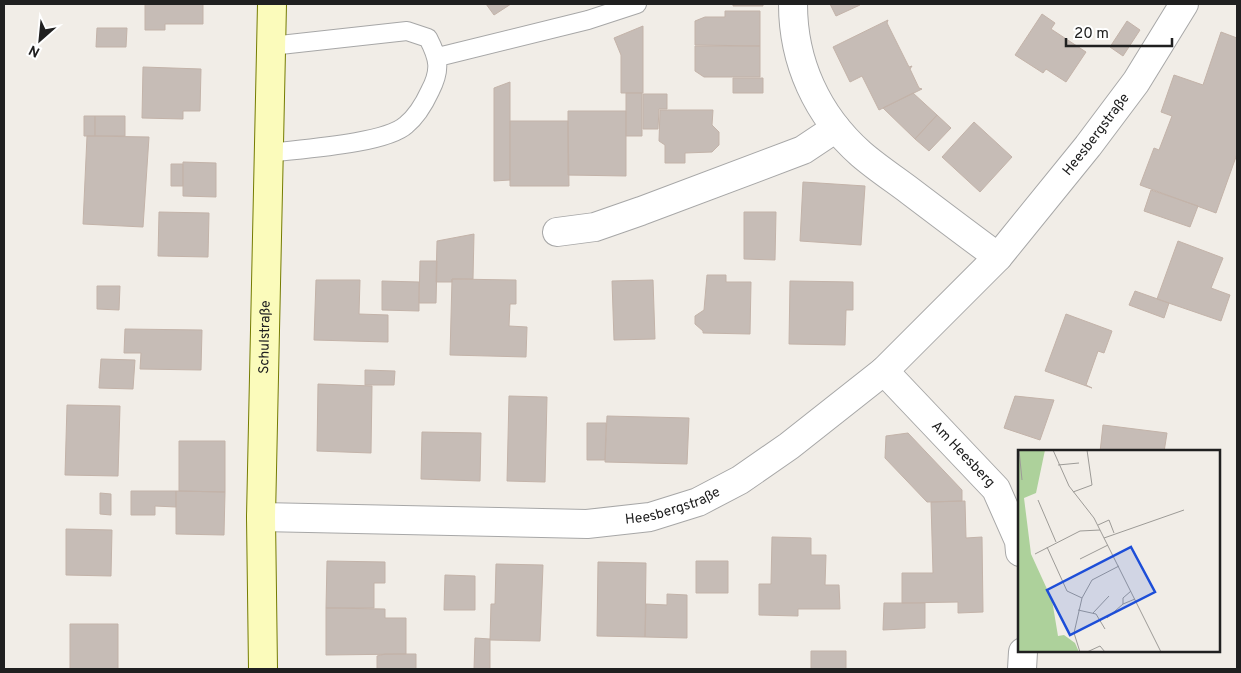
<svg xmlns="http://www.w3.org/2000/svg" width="1241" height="673" font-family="Overpass,sans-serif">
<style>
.building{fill:#c6bcb6;stroke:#c3b3a9}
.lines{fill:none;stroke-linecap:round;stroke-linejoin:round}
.lane-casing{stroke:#a7a7a7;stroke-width:20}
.street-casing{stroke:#a7a7a7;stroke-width:30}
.secondary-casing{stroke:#757c02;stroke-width:30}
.lane{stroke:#fff;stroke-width:18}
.street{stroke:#fff;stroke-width:28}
.secondary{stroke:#fbfbbb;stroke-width:28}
.labels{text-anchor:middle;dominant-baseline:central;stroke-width:5;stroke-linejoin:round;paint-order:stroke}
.street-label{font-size:14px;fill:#202020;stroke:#fff}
.inset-road{fill:none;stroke:#9d9b97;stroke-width:1}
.view{fill:#1d4ed8;fill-opacity:0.15;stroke:#1d4ed8;stroke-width:2.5}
.inset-edge{fill:none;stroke:#202020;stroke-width:2.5}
</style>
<rect width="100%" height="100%" fill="#f1ede7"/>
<path class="building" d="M 145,4 L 203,4 L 203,24 L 165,24 L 165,30 L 145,30 Z
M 486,4 L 511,4 L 494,15 Z
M 733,4 L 763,4 L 763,6 L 733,6 Z
M 830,4 L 859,4 L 860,5 L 836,16 Z
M 725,11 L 760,11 L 760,46 L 695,45 L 695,21 L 705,17 L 725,17 Z
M 1042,14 L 1055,23 L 1051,29 L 1086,52 L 1066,82 L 1046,69 L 1043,73 L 1015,55 Z
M 888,20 L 887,23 L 909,67 L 912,66 L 910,69 L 919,88 L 922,89 L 879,110 L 862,76 L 850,82 L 833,47 Z
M 1127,21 L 1140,30 L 1123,56 L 1110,47 Z
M 643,26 L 643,93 L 621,93 L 621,55 L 614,38 Z
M 97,28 L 127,28 L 126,47 L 96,47 Z
M 1221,32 L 1237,38 L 1237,154 L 1216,213 L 1140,185 L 1154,148 L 1159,150 L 1172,116 L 1161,112 L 1174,75 L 1203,85 Z
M 695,46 L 760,46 L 760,77 L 704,77 L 695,71 Z
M 143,67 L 201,69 L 200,111 L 183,111 L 183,119 L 142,118 Z
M 733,78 L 763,78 L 763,93 L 733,93 Z
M 510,82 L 510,180 L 494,181 L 494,88 Z
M 626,93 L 642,93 L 642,136 L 626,136 Z
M 913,93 L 937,115 L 915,139 L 883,108 Z
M 643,94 L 667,94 L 667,109 L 659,109 L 658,129 L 643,129 Z
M 660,110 L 713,110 L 712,125 L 719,132 L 719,145 L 712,152 L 685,153 L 685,163 L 665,163 L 665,145 L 659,141 Z
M 568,111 L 626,111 L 626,176 L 568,175 Z
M 937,115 L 951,128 L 929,151 L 915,139 Z
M 84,116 L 95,116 L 95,136 L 84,136 Z
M 95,116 L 125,116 L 125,136 L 95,136 Z
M 510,121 L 568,121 L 569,186 L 510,186 Z
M 974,122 L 1012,157 L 980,192 L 942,157 Z
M 87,136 L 149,137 L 143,227 L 83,224 Z
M 183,162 L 216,163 L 216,197 L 183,196 Z
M 171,164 L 183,164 L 183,186 L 171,186 Z
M 803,182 L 865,186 L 861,245 L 800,241 Z
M 1151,190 L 1198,206 L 1190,227 L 1144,211 Z
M 159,212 L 209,213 L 208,257 L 158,256 Z
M 744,212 L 776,212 L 775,260 L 744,259 Z
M 474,234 L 473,279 L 452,279 L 452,282 L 436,282 L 437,241 Z
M 1178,241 L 1223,258 L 1211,288 L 1230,295 L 1221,321 L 1157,299 Z
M 420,261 L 437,261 L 436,303 L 419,303 Z
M 707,275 L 726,275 L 726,282 L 751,282 L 750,334 L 703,333 L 703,331 L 695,324 L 695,316 L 704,310 Z
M 452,279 L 516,280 L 516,304 L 510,304 L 509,326 L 527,327 L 526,357 L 450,355 Z
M 316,280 L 360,280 L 359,314 L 388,315 L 388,342 L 314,340 Z
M 653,280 L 655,339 L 614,340 L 612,281 Z
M 382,281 L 419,282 L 419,311 L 382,310 Z
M 790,281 L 853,282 L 853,310 L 846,310 L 845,345 L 789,344 Z
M 97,286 L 120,286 L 119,310 L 97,309 Z
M 1135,291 L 1169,303 L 1164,318 L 1129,305 Z
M 1066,314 L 1112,331 L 1104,353 L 1098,351 L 1086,385 L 1092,388 L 1045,371 Z
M 125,329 L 202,330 L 201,370 L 140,369 L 141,353 L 124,353 Z
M 101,359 L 135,360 L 133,389 L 99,388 Z
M 365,370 L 395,371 L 394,385 L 365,385 Z
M 318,384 L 372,386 L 371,453 L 317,451 Z
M 509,396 L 547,397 L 545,482 L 507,481 Z
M 1015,396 L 1054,400 L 1040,440 L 1004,428 Z
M 67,405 L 120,406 L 118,476 L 65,475 Z
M 607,416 L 689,418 L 687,464 L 605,462 Z
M 587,423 L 606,423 L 605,460 L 587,460 Z
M 1103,425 L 1167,433 L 1164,452 L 1100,452 Z
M 422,432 L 481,433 L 480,481 L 421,479 Z
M 908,433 L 962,490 L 962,501 L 927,502 L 885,458 L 886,436 Z
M 179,441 L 225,441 L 225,492 L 179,491 Z
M 131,491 L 176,491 L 176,507 L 155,506 L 155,515 L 131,515 Z
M 176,491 L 225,492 L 224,535 L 176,534 Z
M 100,493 L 111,494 L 111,515 L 100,514 Z
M 965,501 L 966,538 L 982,537 L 983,612 L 958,613 L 958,602 L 902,603 L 902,573 L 933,573 L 931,502 Z
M 66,529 L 112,530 L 111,576 L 66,575 Z
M 772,537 L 811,538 L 811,555 L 826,555 L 825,585 L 839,585 L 840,609 L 798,609 L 798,616 L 759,615 L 759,584 L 771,584 Z
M 327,561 L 385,562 L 385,583 L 374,583 L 374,608 L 326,608 Z
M 696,561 L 728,561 L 728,593 L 696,593 Z
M 598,562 L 646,563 L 645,637 L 597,636 Z
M 496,564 L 543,565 L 540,641 L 490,640 L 491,604 L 495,604 Z
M 445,575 L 475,576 L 475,610 L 444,610 Z
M 667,594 L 687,595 L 687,638 L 645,637 L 646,604 L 667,605 Z
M 884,603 L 925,603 L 925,628 L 883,630 Z
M 326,608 L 385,609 L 385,618 L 406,618 L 406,654 L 326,655 Z
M 70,624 L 118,624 L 118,669 L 70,669 Z
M 475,638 L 490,639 L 490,669 L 474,669 Z
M 811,651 L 846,651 L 846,669 L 811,669 Z
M 385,654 L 416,654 L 416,669 L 377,669 L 377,656 Z"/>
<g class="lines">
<g class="lane-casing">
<path id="lane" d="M 438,57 L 588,20 L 637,4
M 269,153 C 300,149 385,144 406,125 C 417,116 424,104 430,91 C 441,70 439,59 428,38 L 407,31 L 271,46"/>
</g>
<g class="street-casing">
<g id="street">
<path d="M 793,4 C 793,62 817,115 861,154 C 876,167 894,179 910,191 C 939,213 968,235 998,257"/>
<path d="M 557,232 L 595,227 L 641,211 L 803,150 L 836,128"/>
<path id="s1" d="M 884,371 L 996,489 L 1019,541 L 1020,552"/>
<path id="s2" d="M 261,517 L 587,524 L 650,517 L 698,502 L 740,480 L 789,446 L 884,371 L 998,257 L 1088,146 L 1136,82 L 1184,4"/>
<path d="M 1022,669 L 1023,652"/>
</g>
</g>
<g class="secondary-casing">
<g id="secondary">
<path id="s3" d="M 263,669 L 261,517 L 272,4"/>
</g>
</g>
<use href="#lane" class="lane"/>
<use href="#street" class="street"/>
<use href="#secondary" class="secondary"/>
</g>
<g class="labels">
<g class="street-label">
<text stroke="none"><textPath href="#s2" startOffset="986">Heesbergstraße</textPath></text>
<text stroke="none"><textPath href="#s3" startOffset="332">Schulstraße</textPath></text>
<text stroke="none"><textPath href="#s1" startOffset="115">Am Heesberg</textPath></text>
<text stroke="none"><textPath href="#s2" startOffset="414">Heesbergstraße</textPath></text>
</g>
</g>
<g transform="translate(1018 450)">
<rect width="202" height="202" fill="#f1ede7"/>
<path d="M 0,0 L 27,0 L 18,43 L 6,48 L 13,104 L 34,150 L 40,186 L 46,185 L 57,193 L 61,202 L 0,202 Z" fill="#add19b"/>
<path class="inset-road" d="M 1,0 L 4,30M 35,0 L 51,36 L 76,68 L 143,202M 40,15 L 61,13M 55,42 L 74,35 L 69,0M 20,50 L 38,92M 80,75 L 91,70 L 96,83M 86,88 L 166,60M 29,97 L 49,141 L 64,148M 17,104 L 62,81 L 82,80M 62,109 L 90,95M 113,141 L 105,148 L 105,154 L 117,149M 60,160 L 78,164 L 87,179M 75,163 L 91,146M 89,168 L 105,154M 62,202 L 56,183 L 64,148 L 74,130 L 101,116M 69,202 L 82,196 L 87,202"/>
<path class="view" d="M 113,97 L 137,142 L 52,185 L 29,140 Z"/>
<rect width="202" height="202" class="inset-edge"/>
</g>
<rect width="1241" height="673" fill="none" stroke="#202020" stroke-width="10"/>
<g transform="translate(40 40) rotate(207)" stroke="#ffffff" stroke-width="4" paint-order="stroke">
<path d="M0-4L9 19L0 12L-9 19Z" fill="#202020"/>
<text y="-8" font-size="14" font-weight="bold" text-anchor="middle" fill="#202020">N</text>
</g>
<path d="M1066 38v8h106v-8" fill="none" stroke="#202020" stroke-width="2.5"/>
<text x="1074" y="38" font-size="15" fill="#202020" stroke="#ffffff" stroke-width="4" paint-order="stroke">20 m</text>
</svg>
